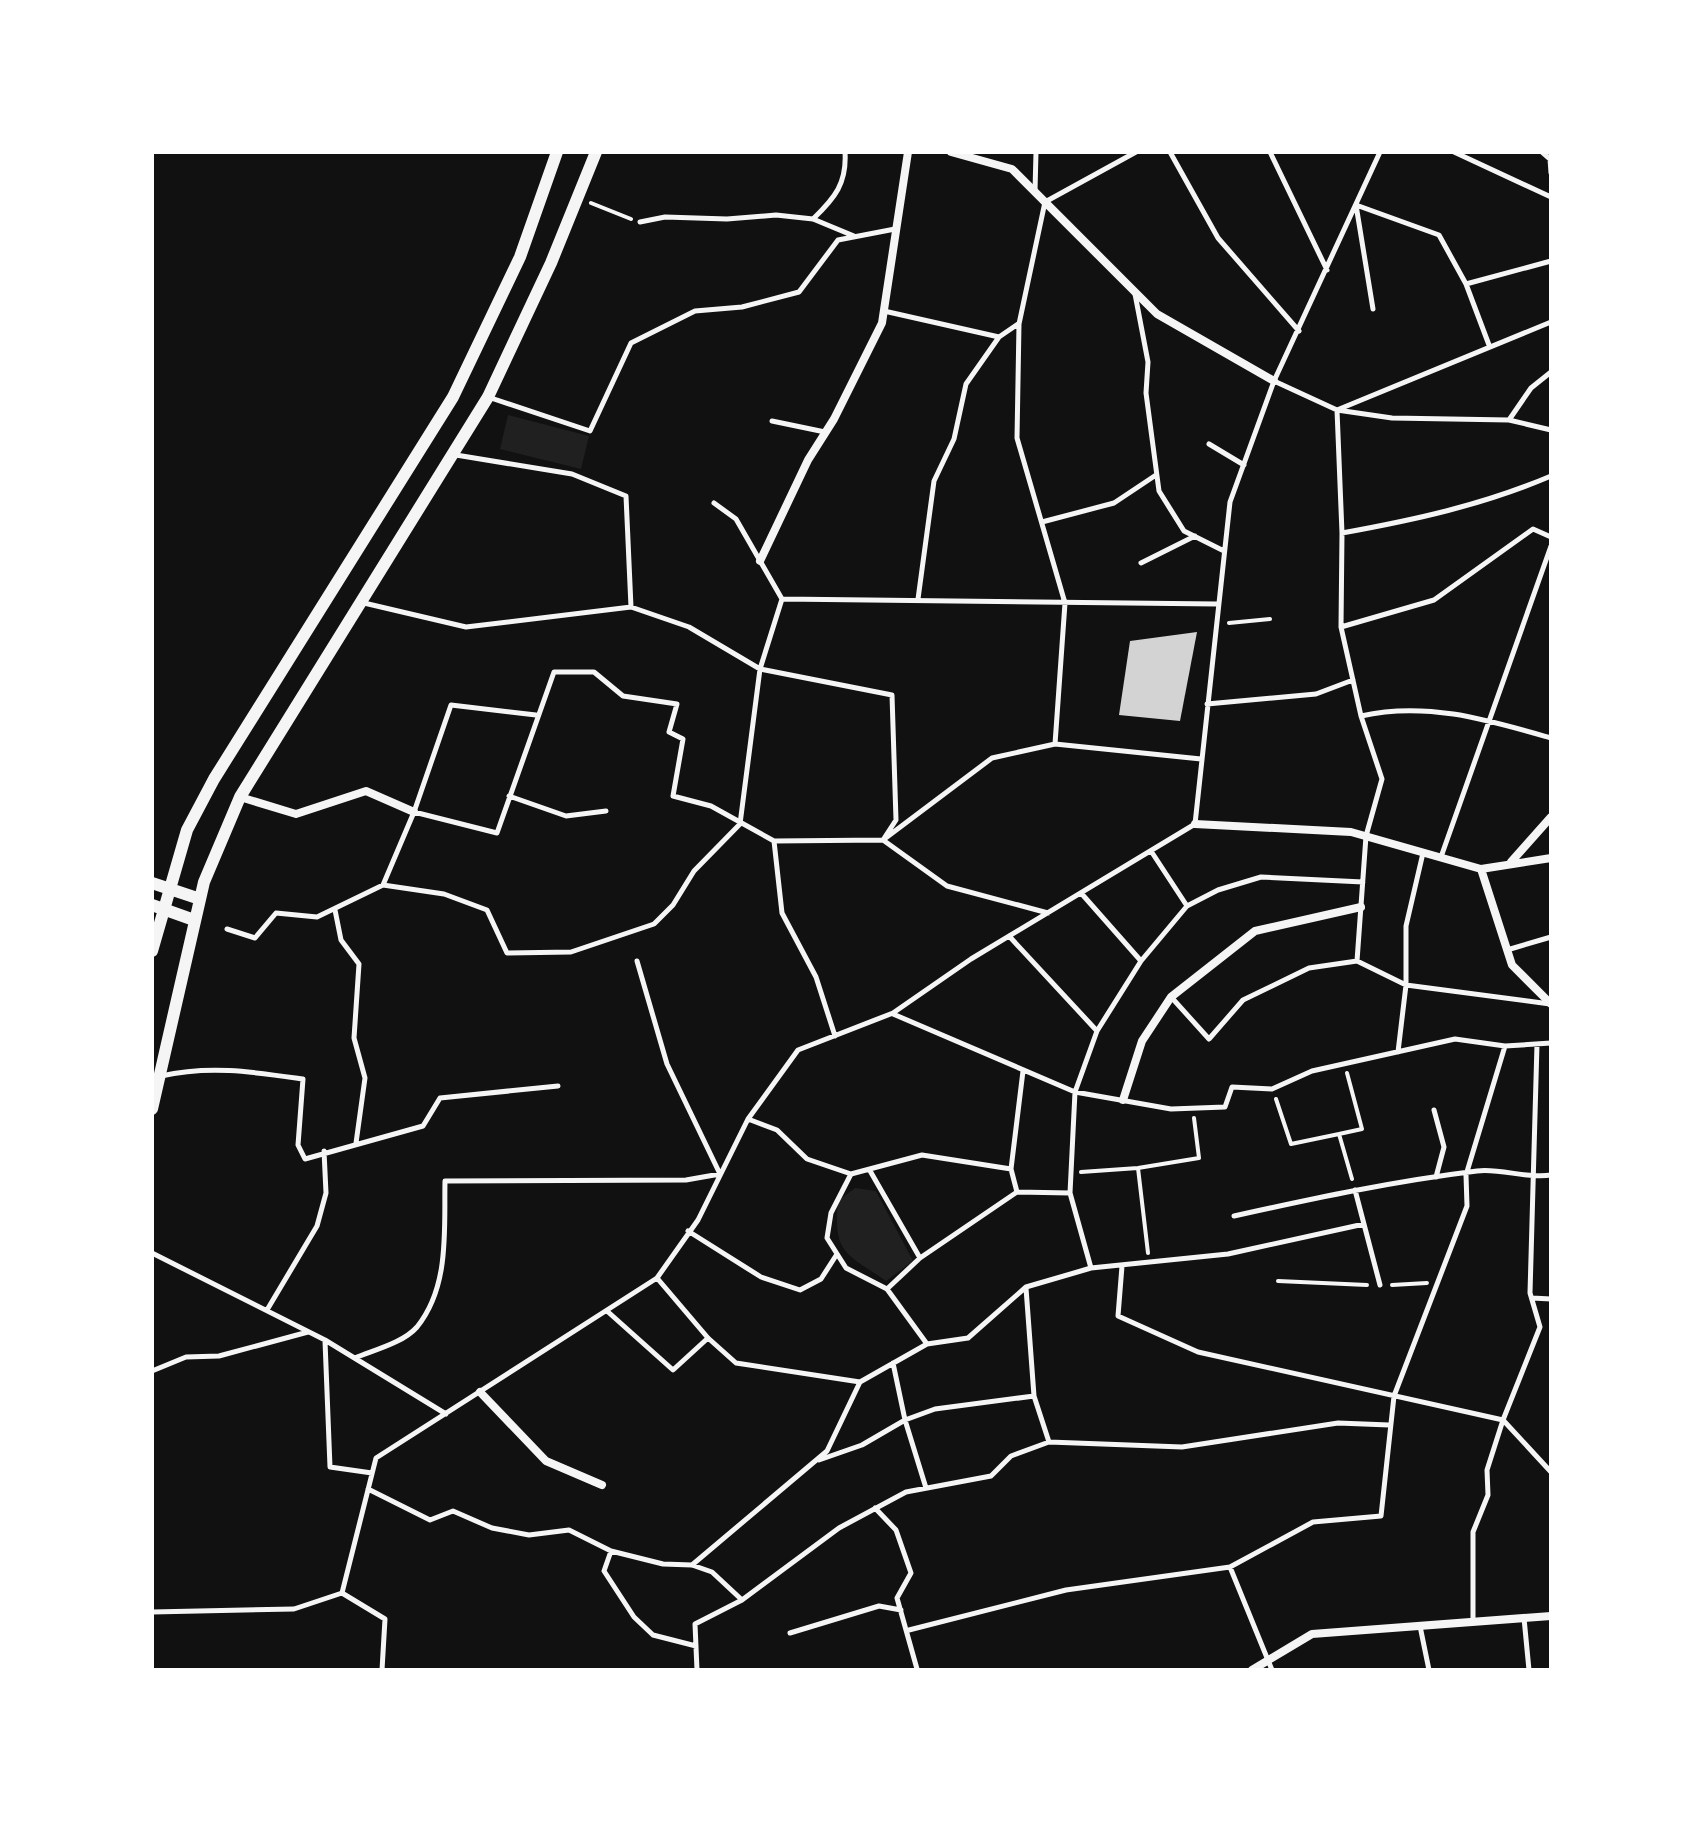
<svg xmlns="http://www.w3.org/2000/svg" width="1703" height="1822" font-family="Poppins,sans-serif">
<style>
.green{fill:#202020}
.building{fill:#d3d3d3}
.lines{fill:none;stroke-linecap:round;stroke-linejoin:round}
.path{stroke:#f5f5f5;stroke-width:4}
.service{stroke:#f5f5f5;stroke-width:5}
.minor{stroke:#f5f5f5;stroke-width:8}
.tertiary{stroke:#f5f5f5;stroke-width:12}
</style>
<rect width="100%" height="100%" fill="#111"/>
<path class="green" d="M 508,415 L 589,436 L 581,469 L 500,449 Z
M 855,1188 L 876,1191 L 913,1261 L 886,1281 C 846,1253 833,1254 838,1201 Z"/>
<path class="building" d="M 1197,632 L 1180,721 L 1119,715 L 1130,641 Z"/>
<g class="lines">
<path class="path" d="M 591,203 L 631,219
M 1229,623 L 1270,619
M 1276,1099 L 1291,1144 L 1339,1134 L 1352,1179
M 1339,1134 L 1362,1129 L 1347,1073
M 1138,1168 L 1148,1253
M 1081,1172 L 1138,1168 L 1199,1158 L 1194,1118
M 1278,1281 L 1367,1285
M 1392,1285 L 1427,1283"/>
<path class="service" d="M 1170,152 L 1218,238 L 1299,331
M 1270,152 L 1327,270
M 1454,152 L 1551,197
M 1542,152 L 1550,159 L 1551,173
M 1035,191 L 1036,152
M 813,219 C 835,198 847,183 845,152
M 640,222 L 665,217 L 727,219 L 776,215 L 813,219 L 854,236
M 1466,284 L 1551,261
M 1135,294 L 1148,362 L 1146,393 L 1159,491 L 1184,531 L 1224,551
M 1373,309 L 1356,205 L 1439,235 L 1466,284 L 1489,345
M 884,311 L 999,337
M 1274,381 L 1337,410 L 1551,322
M 488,397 L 590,431 L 631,343 L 695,311 L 742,307 L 799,292 L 838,240 L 895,229
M 1509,420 L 1531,388 L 1551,372
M 772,421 L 825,432
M 1209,444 L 1244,465
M 456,455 L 572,474 L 626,496 L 631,607
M 1042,522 L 1114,503 L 1156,475
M 1342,533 C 1414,520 1483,505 1551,476
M 1141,563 L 1195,536
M 782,599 L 1217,604
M 918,599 L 934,481 L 954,439 L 966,384 L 999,337 L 1018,324
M 364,603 L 466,627 L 631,607 L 689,627 L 760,669 L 892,695 L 896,820 L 883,840 L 947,886 L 1048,913
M 1341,627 L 1434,600 L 1533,529 L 1551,537
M 1207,704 L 1316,694 L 1353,680
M 1361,716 C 1426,701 1488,720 1551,738
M 1055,744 L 1065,603 L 1017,438 L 1019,324 L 1045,202 L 1136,152
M 509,796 L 566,816 L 606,811
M 414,812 L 497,833 L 554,672 L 594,672 L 623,696 L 677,704 L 669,732 L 683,739 L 673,796 L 711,806 L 774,841 L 782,913 L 816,977 L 835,1036
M 774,841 L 883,840 L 992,758 L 1055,744 L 1201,759
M 1151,851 L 1187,906
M 1441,857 L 1551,546
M 383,885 L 414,812 L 451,705 L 536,715
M 1081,893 L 1141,961
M 335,910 L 341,940 L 359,964 L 354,1038 L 365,1078 L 356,1143
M 227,929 L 255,938 L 276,913 L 317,917 L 383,885 L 444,894 L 487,910 L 507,953 L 571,952 L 654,924 L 673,905 L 694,871 L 740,824 L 760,669 L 782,599 L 736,519 L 714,503
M 1009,936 L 1097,1031
M 1507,950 L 1551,937
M 1357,961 L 1366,836 L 1382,779 L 1361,716 L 1341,627 L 1342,533 L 1337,410 L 1392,418 L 1509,420 L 1551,430
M 1172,998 L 1209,1039 L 1243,1000 L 1309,968 L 1357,961 L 1406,985 L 1550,1004
M 893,1014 L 1075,1092 L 1171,1109 L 1225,1107 L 1232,1087 L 1272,1089 L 1312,1071 L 1455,1039 L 1505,1046 L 1551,1043
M 1398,1052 L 1406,985 L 1406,926 L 1423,853
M 161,1076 C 210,1065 254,1072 303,1079 L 298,1145 L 305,1159 L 423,1126 L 440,1098 L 558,1086
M 1434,1110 L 1444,1147 L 1436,1177
M 748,1119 L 777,1130 L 807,1159 L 851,1174 L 922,1155 L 1011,1169
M 869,1169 L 920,1258
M 851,1174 L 831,1213 L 827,1238 L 846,1268 L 887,1289 L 927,1344
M 1355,1190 L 1380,1285
M 1017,1192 L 1011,1169 L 1023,1071
M 1234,1216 C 1315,1198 1395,1181 1477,1171 C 1501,1168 1526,1179 1551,1175
M 688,1231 L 761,1277 L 800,1290 L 821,1279 L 837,1254
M 152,1253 L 325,1340 L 446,1414
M 1122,1266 L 1118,1316 L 1198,1352 L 1503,1420 L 1551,1472
M 1091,1268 L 1070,1193 L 1075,1092 L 1097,1031 L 1141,961 L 1187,906 L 1218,890 L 1261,877 L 1363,882
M 657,1278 L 708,1338 L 736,1363 L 860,1382
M 1026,1288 L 1034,1396 L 1049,1442
M 887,1289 L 920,1258 L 1017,1192 L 1070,1193
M 1532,1298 L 1551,1299
M 267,1310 L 317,1226 L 326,1193 L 324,1151
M 607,1311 L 673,1370 L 708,1338
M 325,1341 L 330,1467 L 372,1473
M 355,1358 C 374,1350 403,1343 417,1327 C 450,1286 444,1229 445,1181 L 686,1180 L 720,1174 L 667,1064 L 637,961
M 893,1363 L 905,1420 L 926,1488
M 152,1371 L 186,1357 L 219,1356 L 308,1332
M 819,1460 L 862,1445 L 905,1420 L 935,1409 L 1034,1396
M 368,1489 L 430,1520 L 453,1511 L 492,1528 L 529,1535 L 569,1530 L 611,1551 L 663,1564 L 692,1565 L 712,1572 L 742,1600
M 875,1508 L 896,1530 L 911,1573 L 897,1598 L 917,1669
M 611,1551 L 604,1571 L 634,1617 L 653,1635 L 696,1646
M 692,1565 L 827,1451 L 860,1382 L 927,1344 L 968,1338 L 1026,1287 L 1091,1268 L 1228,1254 L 1364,1224
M 1230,1567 L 1272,1670
M 342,1593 L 376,1458 L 657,1278 L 698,1220 L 748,1119 L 798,1050 L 893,1013 L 971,959 L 1195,824 L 1230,502 L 1274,381 L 1380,152
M 342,1593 L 385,1619 L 382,1670
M 152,1612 L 294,1609 L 342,1593
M 1524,1618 L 1529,1670
M 1473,1621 L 1473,1532 L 1488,1495 L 1487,1470 L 1503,1420 L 1540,1327 L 1530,1293 L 1537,1044
M 1420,1626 L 1429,1670
M 909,1630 L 1066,1590 L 1230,1567 L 1313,1522 L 1381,1516 L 1394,1396 L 1467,1206 L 1466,1175 L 1505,1046
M 790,1633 L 879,1606 L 901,1610
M 697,1670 L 695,1624 L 742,1600 L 839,1528 L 906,1492 L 991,1476 L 1011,1456 L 1049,1442 L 1182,1447 L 1338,1423 L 1389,1425"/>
<path class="minor" d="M 951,152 L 1012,169 L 1157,314 L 1274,381
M 760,561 L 808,460 L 834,419 L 882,323 L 908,152
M 240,797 L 296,814 L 366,791 L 414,812
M 1195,824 L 1351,832 L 1481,869 L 1551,858
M 1511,862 L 1551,817
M 1481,869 L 1512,965 L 1551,1004
M 1123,1100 L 1142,1041 L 1171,997 L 1255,931 L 1361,907
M 480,1392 L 546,1461 L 602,1485
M 1252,1670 L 1312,1634 L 1551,1616"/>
<path class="tertiary" d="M 152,883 L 200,899
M 152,905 L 194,920
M 152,951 L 187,830 L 214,779 L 453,397 L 520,257 L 557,152
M 152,1109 L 204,882 L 240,797 L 488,397 L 551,263 L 596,152"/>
</g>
<rect width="1703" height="1822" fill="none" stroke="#ffffff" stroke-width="308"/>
</svg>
